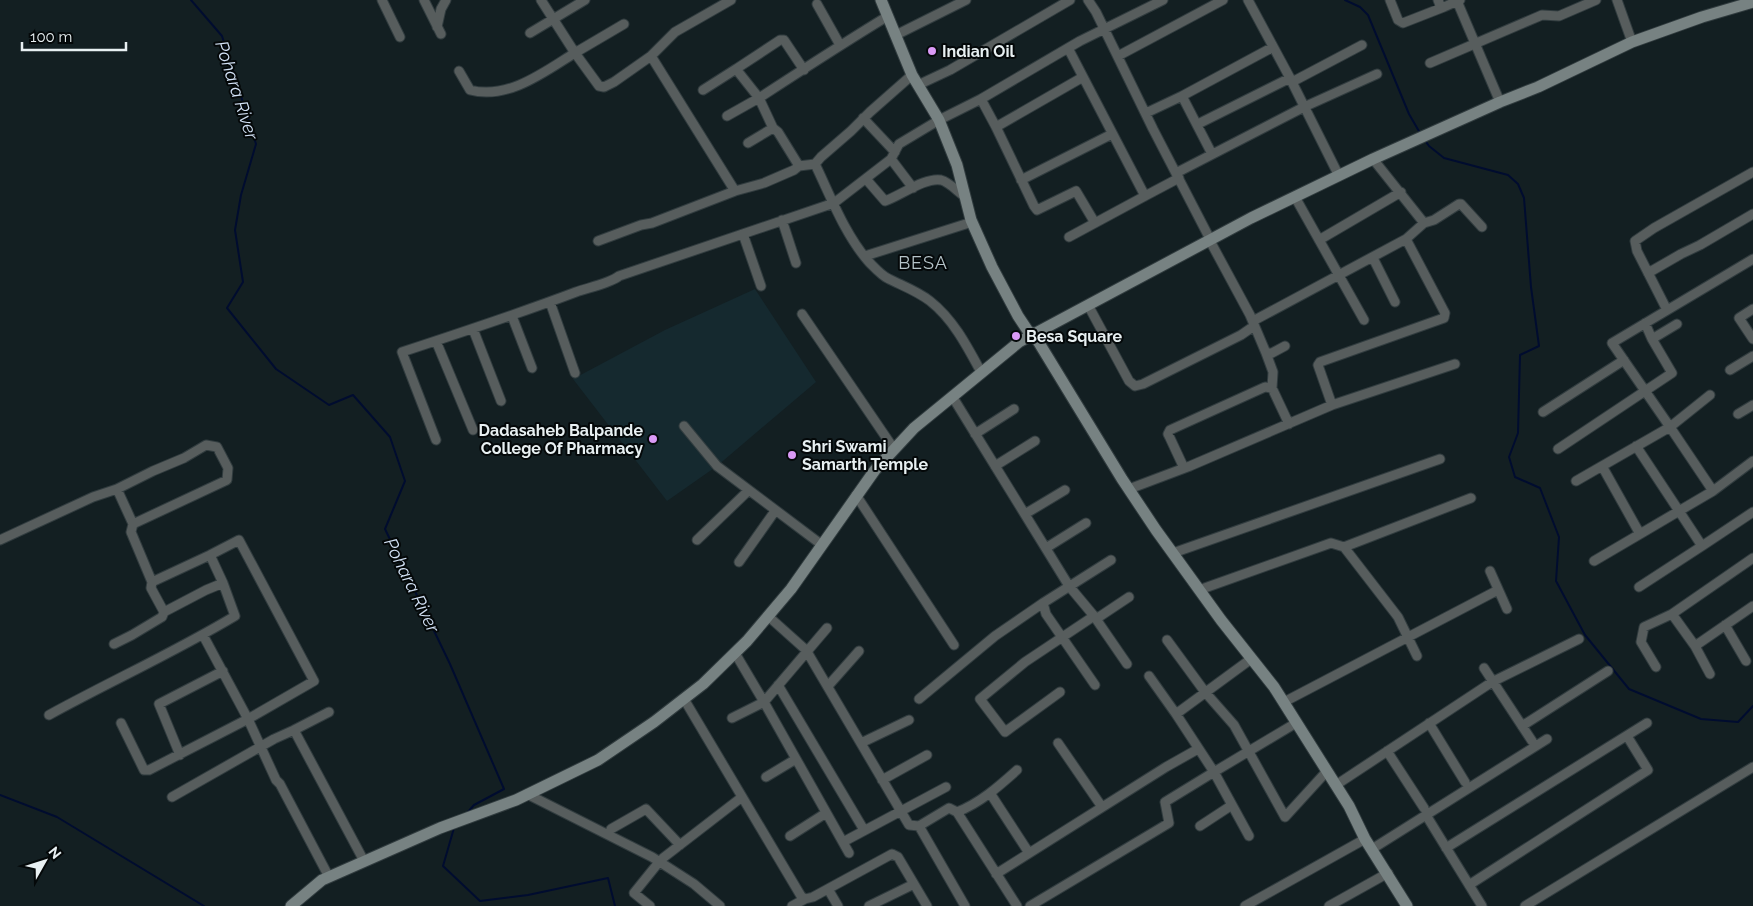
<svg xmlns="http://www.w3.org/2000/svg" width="1753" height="906" font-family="Raleway,sans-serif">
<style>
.built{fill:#15292f}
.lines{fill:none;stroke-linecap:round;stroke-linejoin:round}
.stream{stroke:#000c2f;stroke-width:2}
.street-casing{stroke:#313c3f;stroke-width:11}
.secondary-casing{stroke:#313c3f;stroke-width:13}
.street{stroke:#575d5d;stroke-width:9}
.secondary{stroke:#778282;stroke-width:11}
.poi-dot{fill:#da9af6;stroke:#040809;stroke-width:2}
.labels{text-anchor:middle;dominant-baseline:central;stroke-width:4;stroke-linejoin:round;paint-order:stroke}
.poi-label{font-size:16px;font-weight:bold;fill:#e8f0f2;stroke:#040809;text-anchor:start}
.water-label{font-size:18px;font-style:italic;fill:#d3e2f6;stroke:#040809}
.neighbourhood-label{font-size:18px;letter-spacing:1px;fill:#b5c4c9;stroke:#040809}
</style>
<rect width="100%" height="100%" fill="#131f22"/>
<path class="built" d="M 755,289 L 816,382 L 717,466 L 667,501 L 573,379 L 665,330 Z"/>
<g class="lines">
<path class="stream" d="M 191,0 L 222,36 L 256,144 L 241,195 L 235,230 L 243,282 L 227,308 L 276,369 L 329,405 L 353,395 L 390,437 L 405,481 L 385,529 L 450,664 L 504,789 L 474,805 L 467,813
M 1345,0 L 1360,7 L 1368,15 L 1409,114 L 1420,133
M 1424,139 L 1429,146 L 1444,158 L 1508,175 L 1518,184 L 1524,198 L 1531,287 L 1539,346 L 1520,355 L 1518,433 L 1509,457 L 1515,477 L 1540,488 L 1559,537 L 1556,581 L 1585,635 L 1629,689 L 1701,719 L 1738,722 L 1753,706
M 0,795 L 57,817 L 204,906
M 454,828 L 443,866 L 480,901 L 528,895 L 608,878 L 615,906"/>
<g class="street-casing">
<path id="street" d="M 382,0 L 400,37
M 424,0 L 441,34
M 541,0 L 575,53 L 599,86 L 604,87 L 614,82 L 651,56 L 675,32 L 731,0
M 1088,0 L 1096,12 L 1153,129 L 1210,239
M 1248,0 L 1290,78 L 1339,176
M 1390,0 L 1398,20 L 1403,23 L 1444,7
M 1438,0 L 1440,5 L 1444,7 L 1460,0
M 1617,0 L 1632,42
M 1457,1 L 1500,102
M 817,4 L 840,45
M 437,27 L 441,9 L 446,0
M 530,33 L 585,0
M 896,35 L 966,0
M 1068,48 L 1145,196 L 1179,178
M 651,56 L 735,191
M 1118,56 L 1223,0
M 1430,63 L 1542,15 L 1559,16 L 1596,0
M 736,69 L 780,40 L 784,40 L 804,70
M 459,71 L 470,90 C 507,100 543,73 573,54 C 590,44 607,34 624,24
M 912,75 L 870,112 L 851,131 L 821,157 L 815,164 C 831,197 845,235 869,262 C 874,267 882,276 889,279 C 903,286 917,291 930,301 C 953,319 967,346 981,372
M 1083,77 L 996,127 L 1034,206 L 1037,210 L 1076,191 L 1095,223
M 1292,82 L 1362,45
M 918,85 L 950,70 L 1070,0
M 703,90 L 736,69 L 759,98 C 802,70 845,42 888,16
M 1182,96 L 1212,154
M 981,99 L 996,127
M 1146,113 L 1182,96 L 1273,47
M 727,116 L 759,98 L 773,128 L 778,132 L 799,166
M 863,118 L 895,152
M 1198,124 L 1290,78
M 748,143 L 773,128
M 891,159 L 913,188
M 1373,159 L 1424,223
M 1176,173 L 1304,107 L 1377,74
M 866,179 L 885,201 C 900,196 925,177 941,180 C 949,182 957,191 964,196
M 1021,180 L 1112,134
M 1295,197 L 1364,320
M 782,220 L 796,263
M 743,234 L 761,286
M 1069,237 L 1145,196
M 1209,239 L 1250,315 L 1266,353 L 1272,353 L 1285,346
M 1319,240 L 1401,192
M 598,241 L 641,225 L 652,223 L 735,191 L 764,183 L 794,170 L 799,166 L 815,164
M 865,256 L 972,222
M 1373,258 L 1395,302
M 1648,273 L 1681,254 L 1700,245 L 1753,214
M 550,302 L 575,373
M 1088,305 L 1129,381 L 1135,386 L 1143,384 L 1241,335 L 1254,326
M 1753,309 L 1739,318 L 1753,339
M 1667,310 L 1637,251 L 1635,241 L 1654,228 L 1753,172
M 802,314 L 894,449
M 512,316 L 532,368
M 1253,321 L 1406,239 L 1424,223 L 1434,220 L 1459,204 L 1461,204 L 1482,227
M 473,329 L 501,401
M 1652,339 L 1677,324
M 436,341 L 473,430
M 1266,353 L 1273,372 L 1272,388 L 1289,424
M 1730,370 L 1753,356
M 1710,395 L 1670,427 L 1713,491
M 952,396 L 1069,586 L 1094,616 L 1127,664
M 1332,405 L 1455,364
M 1543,412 L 1624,360
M 1738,414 L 1753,405
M 684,426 L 717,466 L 822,545
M 975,434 L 1014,409
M 436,440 L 402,352 C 460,333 518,314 576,292 C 587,288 611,283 619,276 L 834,203 L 891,159 L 899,144 L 939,120 L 981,99 L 1080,41 L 1163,0
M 1636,446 L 1679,511 L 1713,491 L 1753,461
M 1558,449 L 1672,373 L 1652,339 L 1645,323
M 995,466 L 1035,441
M 1602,466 L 1640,534 L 1679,511 L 1702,546 L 1753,512
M 1184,468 L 1170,438 L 1168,434 L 1170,430 L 1265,387 L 1272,388
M 1576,481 L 1670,427 L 1612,343 L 1753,259
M 117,489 L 133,524
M 1129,489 L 1190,466 L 1332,405 L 1318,365 L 1320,362 L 1444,318 L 1445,313 L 1406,239
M 856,495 L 954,645
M 1025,514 L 1065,490
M 0,540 L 93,497 L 117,489 L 153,471 L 184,458 L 206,445 L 217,447 L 228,468 L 227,480 L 133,524 L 131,532 L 152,582 L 151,588 L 164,612
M 697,540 L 748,491
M 1344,547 L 1398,617 L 1417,656
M 1046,548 L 1086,523
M 1173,553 L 1440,459
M 1594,561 L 1640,534
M 739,562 L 775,511
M 1490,571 L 1507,609
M 1639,587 L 1702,546
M 1199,590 L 1331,543 L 1344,547 L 1471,498
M 1043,603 L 1046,614 L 1095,685
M 1672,614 L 1695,646 L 1710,674
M 768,616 L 806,650 L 909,825 L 919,826 L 965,906
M 1096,619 L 1129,597
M 1725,625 L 1746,661
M 203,635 L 248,719 L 276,780 L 280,784 L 329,877
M 1167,640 L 1205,692 L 1234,725 L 1285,817 L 1327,771
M 114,644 L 132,635 L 162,617 L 164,612 L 206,590 L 223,583
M 1695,646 L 1753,606
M 735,653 L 764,702 L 849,853
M 1251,659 L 1176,714 L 1214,772 L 1296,723
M 1656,667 L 1641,642 L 1644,627 L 1672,614 L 1753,558
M 1484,668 L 1532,741
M 1149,676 L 1176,714
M 778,685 L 864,830
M 828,686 L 859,651
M 1060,692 L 1005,732 L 980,699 L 1025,662 L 1094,616
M 684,699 L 801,896 L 805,899 L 813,897 L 892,854 L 898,857 L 927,906
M 919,699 L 995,636 L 1043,603 L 1111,560
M 1284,702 L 1498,590
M 49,715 C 111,681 175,652 235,616 L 223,583 L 210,555
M 732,718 L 764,702 L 827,628
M 121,723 L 144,770 L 149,770 L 248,719 L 314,681 L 239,540 L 210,555 L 152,582
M 1429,723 L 1465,782
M 1522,726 L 1608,671
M 294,730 L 329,712
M 861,743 L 909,720
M 1058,743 L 1102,807
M 1387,751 L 1424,808
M 180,755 L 159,704 L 223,671
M 766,777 L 796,759
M 882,780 L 927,755
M 1336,785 L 1492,682 L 1579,639
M 990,793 L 1029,853
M 527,794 L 652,857 L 694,884 L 720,906
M 172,797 L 274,739 L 294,730 L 364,861
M 957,812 L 1017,906
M 1426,815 L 1482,906
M 919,826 L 949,808 L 957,812 C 980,803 998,787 1017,770
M 1200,826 L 1232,805
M 611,829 L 646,809 L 680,845
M 790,836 L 826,813
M 843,842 L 946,787
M 1446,848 L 1647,723
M 1372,849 L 1547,739
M 663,858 L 742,797
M 996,874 L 1166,767 L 1198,749
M 1469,885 L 1648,770 L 1627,736
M 828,889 L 838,906
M 650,906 L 634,893 L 659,862
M 792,906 L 805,899
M 869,906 L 914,884
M 1030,906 L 1169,823 L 1165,802 L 1214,772 L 1249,836
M 1245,906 L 1365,839
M 1329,906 L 1388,873
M 1525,906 L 1753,767"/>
</g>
<g class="secondary-casing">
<path id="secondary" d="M 881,0 L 912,75 L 939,120 L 957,165 L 971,220 L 992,267 L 1018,316 L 1030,334
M 1033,333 L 1122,479 L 1156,530 L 1221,620 L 1274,687 L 1349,806 L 1365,839 L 1407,906
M 291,906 L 322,880 L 440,828 L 516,800 L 598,760 L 654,722 L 703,684 L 747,641 L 791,589 L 875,470 L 914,428 L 1019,342 L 1251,218 L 1373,159 L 1500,102 L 1538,87 L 1632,42 L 1702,17 L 1753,2"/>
</g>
<use href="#street" class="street"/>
<use href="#secondary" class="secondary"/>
</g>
<g class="poi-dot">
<circle cx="932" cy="51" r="5"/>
<circle cx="1016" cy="336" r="5"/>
<circle cx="653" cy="439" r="5"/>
<circle cx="792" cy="455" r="5"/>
</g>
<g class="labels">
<g class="poi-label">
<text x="942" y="51">Indian Oil</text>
<text x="1026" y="336">Besa Square</text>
<text x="643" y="430" text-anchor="end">Dadasaheb Balpande<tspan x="643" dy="18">College Of Pharmacy</tspan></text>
<text x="802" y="446">Shri Swami<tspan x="802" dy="18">Samarth Temple</tspan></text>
</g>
<g class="water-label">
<text transform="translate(237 90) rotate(72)">Pohara River</text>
<text transform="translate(412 585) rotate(64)">Pohara River</text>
</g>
<g class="neighbourhood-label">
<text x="923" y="262">BESA</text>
</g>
</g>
<g transform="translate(45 861) rotate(51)" stroke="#040809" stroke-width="4" paint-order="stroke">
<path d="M0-4L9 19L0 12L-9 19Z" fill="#e8f0f2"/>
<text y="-8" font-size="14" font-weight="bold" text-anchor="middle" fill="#e8f0f2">N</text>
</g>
<path d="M22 42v8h104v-8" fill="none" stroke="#e8f0f2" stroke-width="2.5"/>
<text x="30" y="42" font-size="15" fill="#e8f0f2" stroke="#040809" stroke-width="4" paint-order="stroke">100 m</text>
</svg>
